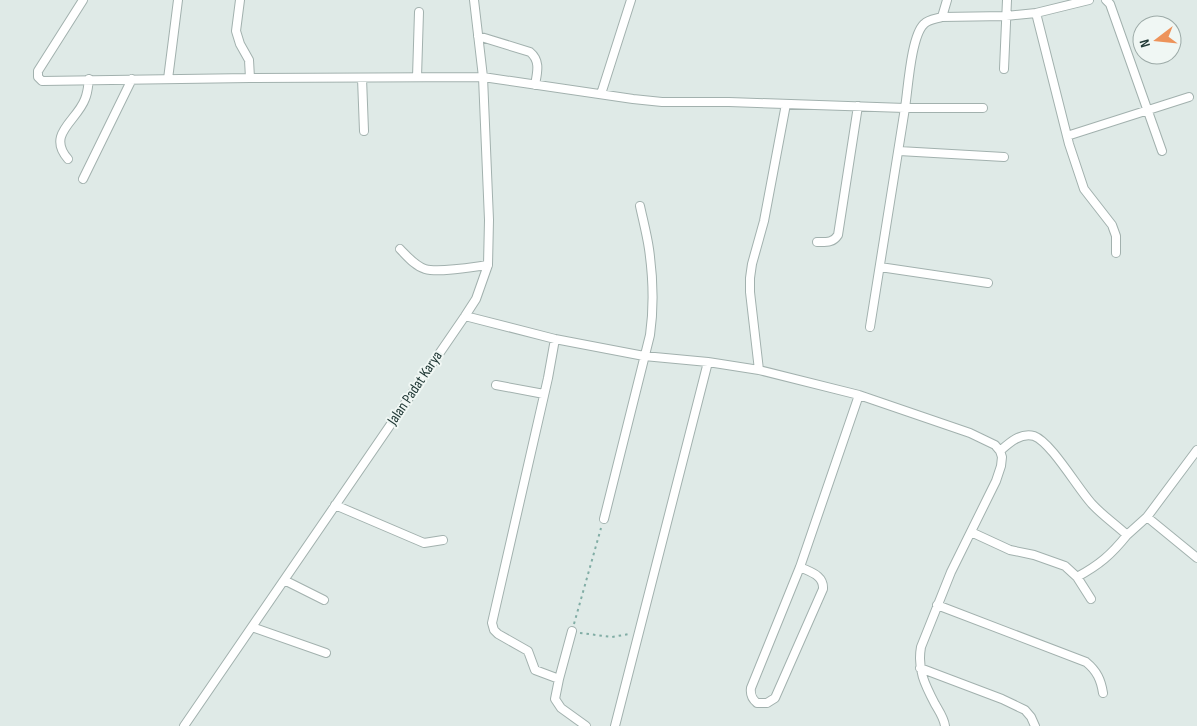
<svg xmlns="http://www.w3.org/2000/svg" width="1197" height="726" font-family="'Sofia Sans Condensed',sans-serif">
<style>
.lines{fill:none;stroke-linecap:round;stroke-linejoin:round}
.street-casing{stroke:#a2b1ae;stroke-width:10}
.path{stroke:#81ada5;stroke-width:2;stroke-dasharray:2.5 4;stroke-linecap:butt}
.street{stroke:#fff;stroke-width:8}
.labels{text-anchor:middle;dominant-baseline:central;stroke-width:4;stroke-linejoin:round;paint-order:stroke}
.street-label{font-size:15px;fill:#213936;stroke:#f0f7f4}
</style>
<rect width="100%" height="100%" fill="#dfeae7"/>
<g class="lines">
<g class="street-casing">
<path id="street" d="M 83,0 L 38,71 L 38,77 L 42,81 L 250,78 L 483,77 L 633,99 L 662,102 L 729,102 L 905,108 C 908,89 911,36 924,24 C 929,19 936,19 942,17 L 947,0
M 240,0 L 236,31 L 240,44 L 249,60 L 250,78
M 1106,0 L 1110,4 L 1162,151
M 1036,13 L 1089,0
M 942,17 L 1006,16 L 1036,13 L 1069,144 L 1084,189 L 1112,225 L 1116,236 L 1116,253
M 478,36 L 530,52 C 541,61 537,73 535,85
M 1004,69 L 1007,0
M 417,77 L 419,12
M 362,78 L 364,131
M 168,79 L 178,0
M 601,94 L 631,0
M 786,104 L 764,221 L 752,264 L 750,278 L 750,292 L 759,370 L 859,395 L 970,433 L 995,445 L 1000,451 L 1002,457 L 1001,466 L 996,481 L 951,572 L 921,647 C 917,669 925,685 935,704 C 939,711 944,718 945,726
M 1067,136 L 1189,97
M 899,151 L 1004,157
M 68,159 C 46,134 77,121 85,99 C 88,92 88,86 89,79
M 83,179 L 132,79
M 817,242 C 826,242 833,243 838,235 L 858,106
M 400,249 C 407,256 415,266 425,269 C 439,273 472,267 488,265
M 880,267 L 988,283
M 465,316 L 555,339 L 644,356 L 708,362 L 759,370
M 870,327 L 905,108 L 983,108
M 555,339 L 548,378 L 492,623 L 494,630 L 498,634 L 528,651 L 535,670 L 559,679
M 496,385 L 544,394
M 1000,451 C 1009,443 1021,432 1034,436 C 1051,442 1078,489 1092,504 C 1102,515 1115,524 1127,535 L 1147,517 L 1197,558
M 335,505 L 424,543 L 443,540
M 1147,517 L 1197,450
M 604,519 L 650,335 C 654,307 653,277 649,249 C 647,235 643,220 640,206
M 971,532 L 1010,550 L 1034,555 L 1065,566 L 1077,577 L 1091,599
M 800,567 C 810,572 824,575 823,589 L 775,698 L 767,703 L 757,703 C 752,699 750,695 751,688 L 800,567 L 859,395
M 1077,577 C 1099,565 1111,555 1127,535
M 284,580 L 324,600
M 937,605 L 1086,662 C 1097,671 1101,680 1103,693
M 252,627 L 326,653
M 572,631 L 559,679 L 555,699 L 561,708 L 586,726
M 920,668 L 1002,699 L 1025,710 L 1031,717 L 1035,726
M 184,726 L 465,316 L 476,299 L 488,265 L 489,220 L 483,77 L 474,0
M 615,726 L 708,362"/>
</g>
<path class="path" d="M 574,624 L 601,528
M 580,633 L 612,637 L 629,634"/>
<use href="#street" class="street"/>
</g>
<g class="labels">
<g class="street-label">
<text transform="translate(415 388) rotate(-56)">Jalan Padat Karya</text>
</g>
</g>
<g transform="translate(1157 40) rotate(254)"><circle r="24" fill="#f0f7f4" stroke="#9daba8"/>
<path d="M0-4L9 19L0 12L-9 19Z" fill="#ed935a"/>
<text y="-8" font-size="14" font-weight="bold" text-anchor="middle" fill="#213936">N</text>
</g>
</svg>
